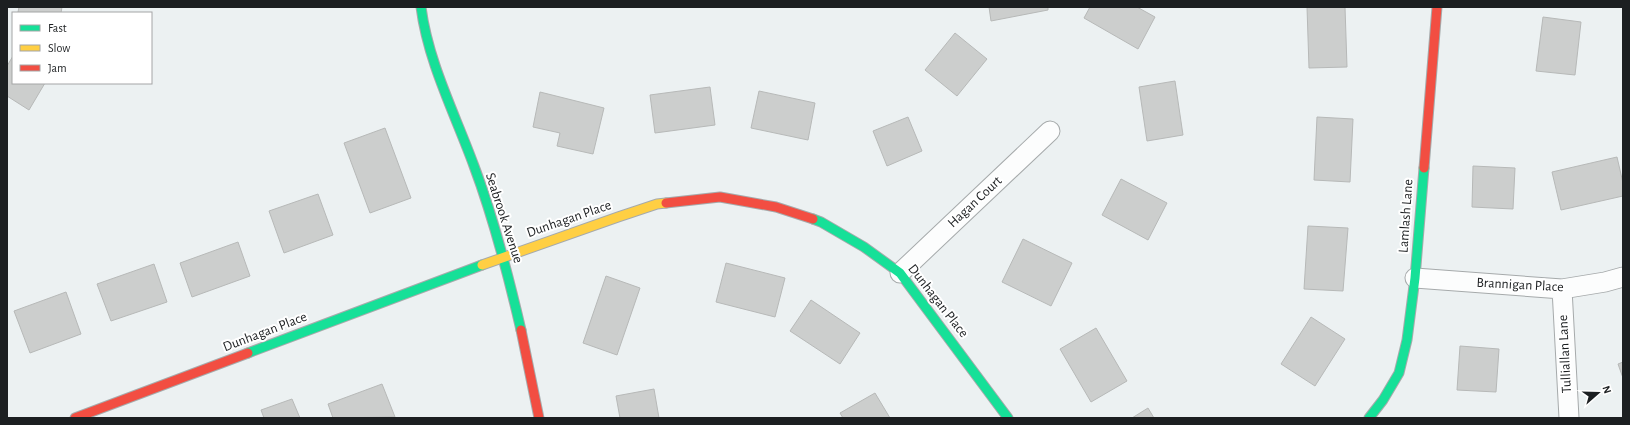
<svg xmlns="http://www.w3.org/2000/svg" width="1630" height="425" font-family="'Alegreya Sans',sans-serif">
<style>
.building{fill:#cccecd;stroke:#b7b9b8}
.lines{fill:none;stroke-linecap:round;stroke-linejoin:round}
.street-casing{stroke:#a6aaab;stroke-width:21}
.fast-casing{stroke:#a6aaab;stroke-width:11}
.slow-casing{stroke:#a6aaab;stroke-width:11}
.jam-casing{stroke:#a6aaab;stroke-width:11}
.street{stroke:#fcfdfd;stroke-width:19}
.fast{stroke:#16e098;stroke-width:9}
.slow{stroke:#ffcf43;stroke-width:9}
.jam{stroke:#f24e42;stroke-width:9}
.labels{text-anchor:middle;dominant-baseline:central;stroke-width:4;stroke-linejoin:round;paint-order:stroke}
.street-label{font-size:14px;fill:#1c1f21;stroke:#fff}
</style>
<rect width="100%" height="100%" fill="#ecf1f2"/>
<path class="building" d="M 19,7 L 62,7 L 61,13 L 21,13 L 18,12 Z
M 989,7 L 1048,7 L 1048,10 L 991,21 Z
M 1090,7 L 1137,7 L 1155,17 L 1138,49 L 1084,18 Z
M 1307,7 L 1345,7 L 1347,67 L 1309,68 Z
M 1543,17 L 1581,22 L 1575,75 L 1536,71 Z
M 955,33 L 987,59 L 957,96 L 925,70 Z
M 13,56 L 13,83 L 45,83 L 29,110 L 7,96 L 7,66 Z
M 1175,81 L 1183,135 L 1147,141 L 1139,87 Z
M 710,87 L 715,125 L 655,133 L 650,95 Z
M 759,91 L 815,103 L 808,140 L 751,128 Z
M 540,92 L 604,108 L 593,154 L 557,146 L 560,133 L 533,127 Z
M 908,117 L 922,151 L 887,166 L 873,131 Z
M 1317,117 L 1353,119 L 1350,182 L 1314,180 Z
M 385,128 L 411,198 L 370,213 L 344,143 Z
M 1617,157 L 1623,183 L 1623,196 L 1561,210 L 1552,172 Z
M 1473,166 L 1515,168 L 1513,209 L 1472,207 Z
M 1121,179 L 1167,203 L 1148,240 L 1102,215 Z
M 318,194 L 333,235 L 284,253 L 269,211 Z
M 1308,226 L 1348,228 L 1343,291 L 1304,289 Z
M 1023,239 L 1072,263 L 1051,306 L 1002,282 Z
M 238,242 L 250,276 L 192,297 L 180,263 Z
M 726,263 L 785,278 L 775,317 L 716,302 Z
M 154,264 L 167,302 L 111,321 L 97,284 Z
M 606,276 L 640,288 L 617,355 L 583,343 Z
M 66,292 L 81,334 L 30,353 L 14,311 Z
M 811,300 L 860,333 L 840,364 L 790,331 Z
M 1311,317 L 1345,339 L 1315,386 L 1281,364 Z
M 1096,328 L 1127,381 L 1091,402 L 1060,349 Z
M 1460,346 L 1499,349 L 1496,392 L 1457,390 Z
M 1623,362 L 1623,378 L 1618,364 Z
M 382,384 L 395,417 L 333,418 L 328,404 Z
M 654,389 L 659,418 L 620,418 L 616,396 Z
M 875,393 L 890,418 L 843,418 L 840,413 Z
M 292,399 L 300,418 L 264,418 L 261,410 Z
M 1148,408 L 1154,418 L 1132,418 Z"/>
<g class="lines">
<g class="street-casing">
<path id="street" d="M 900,273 L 1050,131
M 1415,278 L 1562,289 L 1605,282 L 1623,277
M 1562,289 L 1569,418"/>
</g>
<g class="fast-casing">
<path id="fast" d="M 421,7 C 428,62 455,114 474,166 C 494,219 508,274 521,330
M 813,219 L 821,222 L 864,247 L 900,273 L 1008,418
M 248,353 L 482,265
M 1369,418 L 1383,400 L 1399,373 L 1407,340 L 1415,278 L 1424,168"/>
</g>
<g class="slow-casing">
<path id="slow" d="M 482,265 L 618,217 L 657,204 L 666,203"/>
</g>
<g class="jam-casing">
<path id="jam" d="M 1424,168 L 1437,7
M 666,203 L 720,197 L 776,207 L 813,219
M 521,330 L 539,418
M 75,418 L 248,353"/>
</g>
<use href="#street" class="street"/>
<use href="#fast" class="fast"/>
<use href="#slow" class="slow"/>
<use href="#jam" class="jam"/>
</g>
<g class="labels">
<g class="street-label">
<text transform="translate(975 202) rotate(-43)">Hagan Court</text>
<text transform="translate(1406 216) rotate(-86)">Lamlash Lane</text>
<text transform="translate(504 218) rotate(72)">Seabrook Avenue</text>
<text transform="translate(569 219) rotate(-19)">Dunhagan Place</text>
<text transform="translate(1520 285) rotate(3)">Brannigan Place</text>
<text transform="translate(938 301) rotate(52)">Dunhagan Place</text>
<text transform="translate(265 332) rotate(-21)">Dunhagan Place</text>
<text transform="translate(1565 354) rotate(-93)">Tulliallan Lane</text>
</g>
</g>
<rect width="1630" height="425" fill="none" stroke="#1c1f21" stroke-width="16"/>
<rect x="12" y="12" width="140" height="72" fill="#ffffff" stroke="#a4a5a6"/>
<rect x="20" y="25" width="20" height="6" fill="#16e098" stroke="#a4a5a6"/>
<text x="48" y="32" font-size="12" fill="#1c1f21">Fast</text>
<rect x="20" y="45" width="20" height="6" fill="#ffcf43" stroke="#a4a5a6"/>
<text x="48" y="52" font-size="12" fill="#1c1f21">Slow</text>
<rect x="20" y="65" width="20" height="6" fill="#f24e42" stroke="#a4a5a6"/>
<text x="48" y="72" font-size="12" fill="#1c1f21">Jam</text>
<g transform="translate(1598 393) rotate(70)" stroke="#ffffff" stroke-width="3" paint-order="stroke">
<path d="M0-3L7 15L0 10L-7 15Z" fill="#1c1f21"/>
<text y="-6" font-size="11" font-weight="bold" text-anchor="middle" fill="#1c1f21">N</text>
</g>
</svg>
